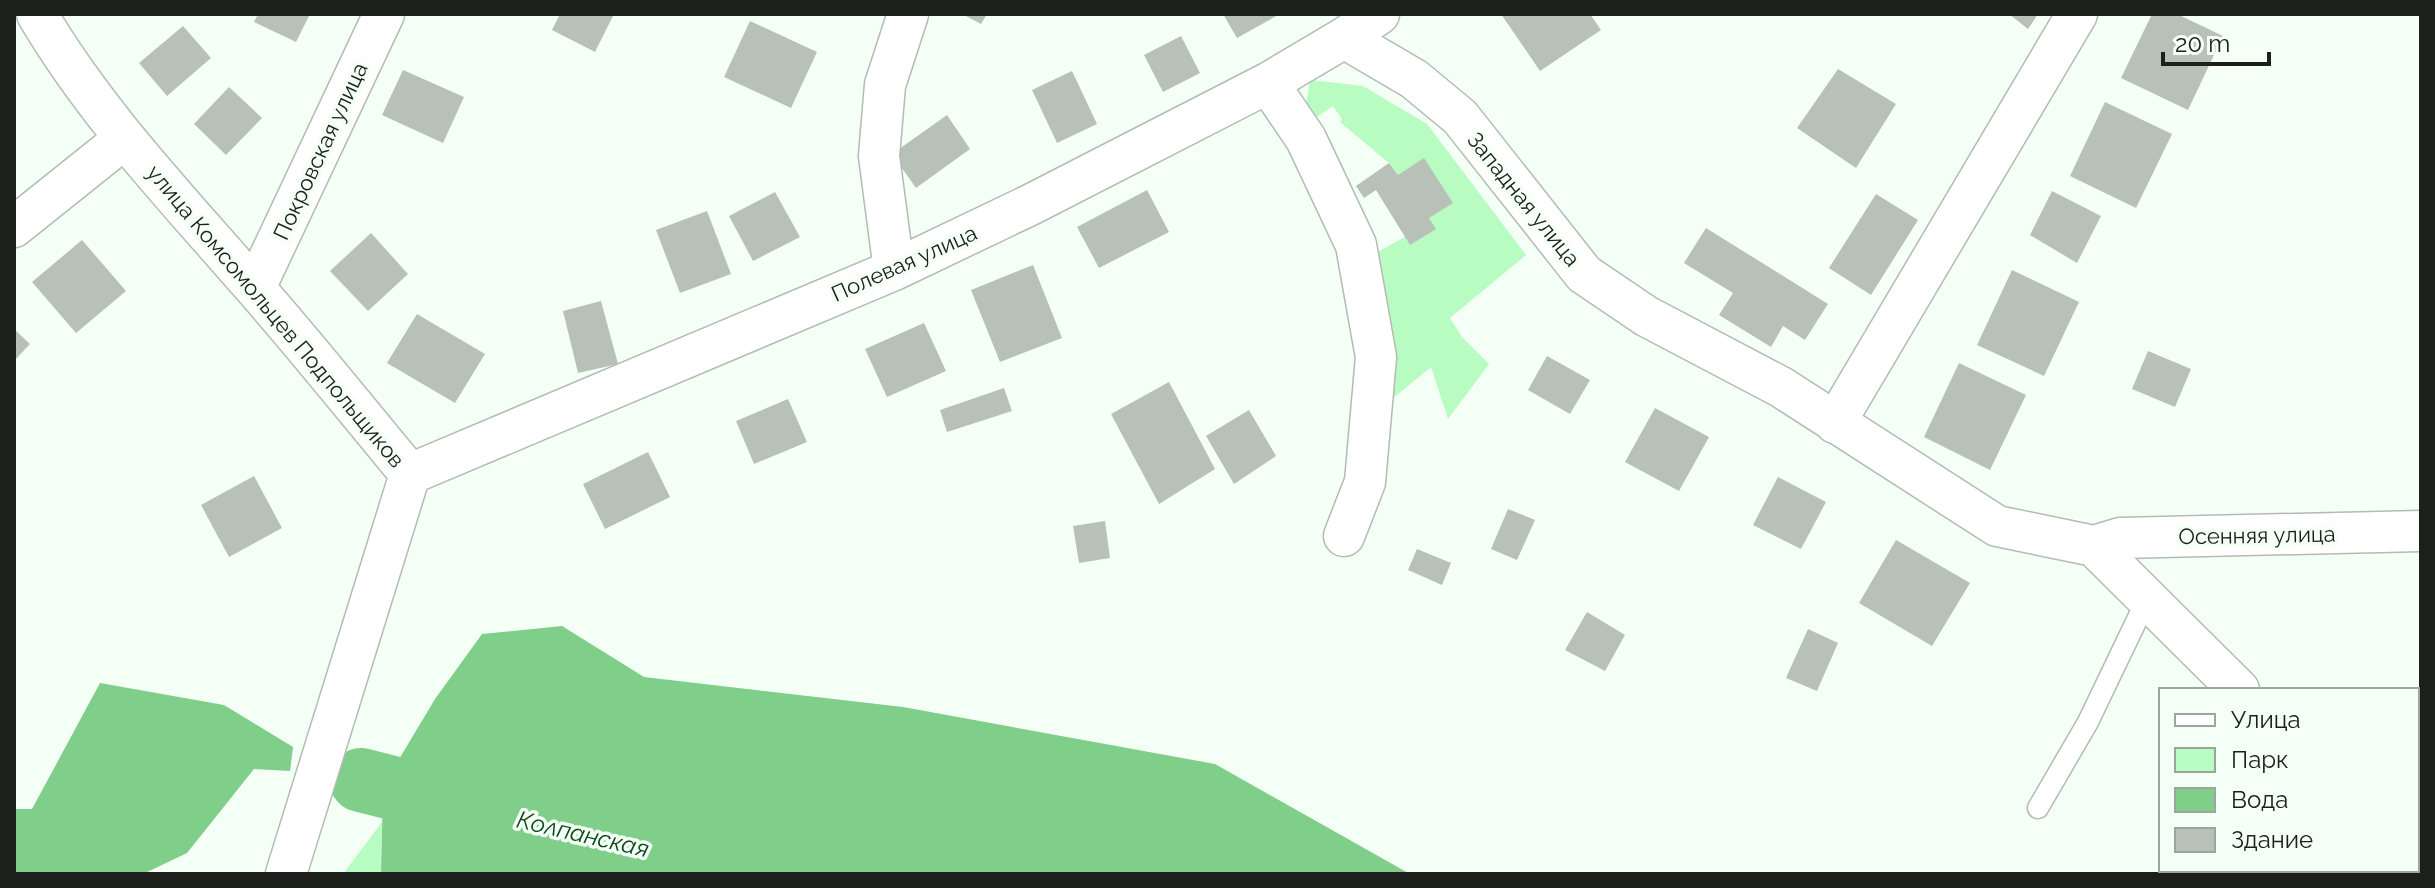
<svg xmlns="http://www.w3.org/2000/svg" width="2435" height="888" font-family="Raleway,sans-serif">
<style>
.green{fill:#b9fcc1}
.water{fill:#7fcf8a}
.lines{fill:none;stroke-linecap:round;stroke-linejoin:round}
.river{stroke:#7fcf8a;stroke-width:64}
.building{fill:#b7c1b8}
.lane-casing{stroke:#b2bcb3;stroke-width:23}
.street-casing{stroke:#b2bcb3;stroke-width:43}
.lane{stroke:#fff;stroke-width:20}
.street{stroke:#fff;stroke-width:40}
.labels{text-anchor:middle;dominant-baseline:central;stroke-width:7;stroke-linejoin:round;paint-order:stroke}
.street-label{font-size:22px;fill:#1c1f1c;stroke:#f4fff5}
.water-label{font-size:24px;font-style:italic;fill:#0d481c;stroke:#f4fff5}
</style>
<rect width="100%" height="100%" fill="#f4fff5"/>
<path class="green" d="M 1310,80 L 1363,86 L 1427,124 L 1526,255 L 1450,318 L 1462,337 L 1489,364 L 1448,419 L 1431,367 L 1392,399 L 1388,344 L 1374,254 L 1405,237 L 1410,245 L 1435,229 L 1429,218 L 1452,202 L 1424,159 L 1398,175 L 1389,163 L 1340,122 L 1342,119 L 1333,106 L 1314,119 L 1305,112 Z
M 382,822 L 381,874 L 343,874 Z"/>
<path class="water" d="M 562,626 L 644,677 L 903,707 L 1215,764 L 1410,874 L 381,874 L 383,786 L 435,699 L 482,634 Z
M 100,683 L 224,705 L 293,747 L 290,771 L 254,769 L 187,853 L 143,874 L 14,874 L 14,809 L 32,809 Z"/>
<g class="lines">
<path class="river" d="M 361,780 L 467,807"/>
</g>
<path class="building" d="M 258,14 L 310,14 L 296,42 L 254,22 Z
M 560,14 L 614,14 L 595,52 L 552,30 Z
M 962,14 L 987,14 L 981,24 Z
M 1223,14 L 1280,14 L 1237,38 Z
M 1501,14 L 1590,14 L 1601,30 L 1540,71 Z
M 2009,14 L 2038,14 L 2028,29 Z
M 2152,14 L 2177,14 L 2223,36 L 2188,110 L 2121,78 Z
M 750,21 L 817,52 L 791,108 L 724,77 Z
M 183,26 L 211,58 L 167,96 L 139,63 Z
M 1181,36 L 1200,73 L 1163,92 L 1144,55 Z
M 1838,69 L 1896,104 L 1856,168 L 1797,128 Z
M 403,70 L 464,97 L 443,143 L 382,115 Z
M 1072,71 L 1097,124 L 1057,143 L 1032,90 Z
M 229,87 L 262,118 L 226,155 L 194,124 Z
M 2105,102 L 2172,134 L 2136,208 L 2070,176 Z
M 947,115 L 970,149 L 916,188 L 892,154 Z
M 1424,158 L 1453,203 L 1429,218 L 1436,229 L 1410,245 L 1376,190 L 1364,198 L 1356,186 L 1389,163 L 1398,175 Z
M 1147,190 L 1169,232 L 1099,268 L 1077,227 Z
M 2052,191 L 2101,216 L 2077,263 L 2030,235 Z
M 775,192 L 800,237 L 753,261 L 729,216 Z
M 1876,194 L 1918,220 L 1871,295 L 1829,268 Z
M 707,211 L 731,274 L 680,293 L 656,230 Z
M 1706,228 L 1828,304 L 1805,340 L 1783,326 L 1771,347 L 1719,315 L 1733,293 L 1684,263 Z
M 371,233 L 408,274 L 368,311 L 330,271 Z
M 82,240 L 126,291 L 76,333 L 32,282 Z
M 1033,265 L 1062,338 L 1000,362 L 971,290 Z
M 2012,270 L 2079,302 L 2044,376 L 1977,345 Z
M 601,301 L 618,364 L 578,373 L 563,311 Z
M 417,314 L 485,354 L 455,403 L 387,363 Z
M 924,323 L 946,371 L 887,397 L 865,349 Z
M 14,329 L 30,344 L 14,361 Z
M 2148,351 L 2191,369 L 2175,407 L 2132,389 Z
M 1547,356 L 1590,380 L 1570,414 L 1528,390 Z
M 1959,363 L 2026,395 L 1990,470 L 1924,437 Z
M 1169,382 L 1215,469 L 1159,504 L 1111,414 Z
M 1004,388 L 1012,411 L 947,432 L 940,410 Z
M 788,399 L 807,442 L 754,464 L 736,421 Z
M 1655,408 L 1709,437 L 1679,491 L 1625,462 Z
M 1249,410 L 1276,456 L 1234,484 L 1206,436 Z
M 648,452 L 670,497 L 605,529 L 583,484 Z
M 254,476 L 282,528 L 229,557 L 201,505 Z
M 1778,477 L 1826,502 L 1801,549 L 1753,525 Z
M 1508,509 L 1535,520 L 1517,560 L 1491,549 Z
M 1105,521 L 1110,558 L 1079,563 L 1073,526 Z
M 1896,540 L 1970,583 L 1932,646 L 1859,603 Z
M 1417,549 L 1451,563 L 1442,585 L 1408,570 Z
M 1587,612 L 1625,635 L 1605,671 L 1565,650 Z
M 1808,629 L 1838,643 L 1817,691 L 1786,678 Z"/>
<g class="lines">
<g class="lane-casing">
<path id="lane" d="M 2038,808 L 2088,722 L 2147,599"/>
</g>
<g class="street-casing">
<path id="street" d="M 37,14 C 94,111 172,193 245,277 C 302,341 355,408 410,474
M 1344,38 L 1414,79 L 1460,117 L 1584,274 L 1646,316 L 1781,387 L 1997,526 L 2094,546 L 2120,538 L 2421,531
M 1268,83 L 1306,139 L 1356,245 L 1376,357 L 1365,482 L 1344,536
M 14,227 L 124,139
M 894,270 L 879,156 L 885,85 L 908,14
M 255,288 L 384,14
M 1835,423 L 2077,14
M 410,474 L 894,270 L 1030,205 L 1268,83 L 1344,38 L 1379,14
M 2094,546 L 2239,690
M 2417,843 L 2421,846
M 286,874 L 410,474"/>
</g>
<use href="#lane" class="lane"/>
<use href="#street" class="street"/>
</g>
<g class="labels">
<g class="street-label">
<text transform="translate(320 151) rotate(-65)">Покровская улица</text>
<text transform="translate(1524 199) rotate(51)">Западная улица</text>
<text transform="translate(904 263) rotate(-24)">Полевая улица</text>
<text transform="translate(276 316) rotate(50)">улица Комсомольцев Подпольщиков</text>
<text transform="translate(2257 535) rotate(-1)">Осенняя улица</text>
</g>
<g class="water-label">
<text transform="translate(583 834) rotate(13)">Колпанская</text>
</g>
</g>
<rect width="2435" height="888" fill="none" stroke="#1c1f1c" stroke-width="32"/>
<rect x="2159" y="688" width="260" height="184" fill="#f4fff5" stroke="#9ea59e" stroke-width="2"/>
<rect x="2175" y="714" width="40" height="12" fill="#ffffff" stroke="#9ea59e" stroke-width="2"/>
<text x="2231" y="728" font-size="24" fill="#1c1f1c">Улица</text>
<rect x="2175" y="748" width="40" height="24" fill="#b9fcc1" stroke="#9ea59e" stroke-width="2"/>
<text x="2231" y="768" font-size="24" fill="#1c1f1c">Парк</text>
<rect x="2175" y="788" width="40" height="24" fill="#7fcf8a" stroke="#9ea59e" stroke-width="2"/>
<text x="2231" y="808" font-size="24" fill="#1c1f1c">Вода</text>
<rect x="2175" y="828" width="40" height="24" fill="#b7c1b8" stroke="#9ea59e" stroke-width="2"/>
<text x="2231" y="848" font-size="24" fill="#1c1f1c">Здание</text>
<path d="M2163 52v12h106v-12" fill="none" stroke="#1c1f1c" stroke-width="4"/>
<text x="2175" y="52" font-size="24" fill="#1c1f1c" stroke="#f4fff5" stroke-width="6" paint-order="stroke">20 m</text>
</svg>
